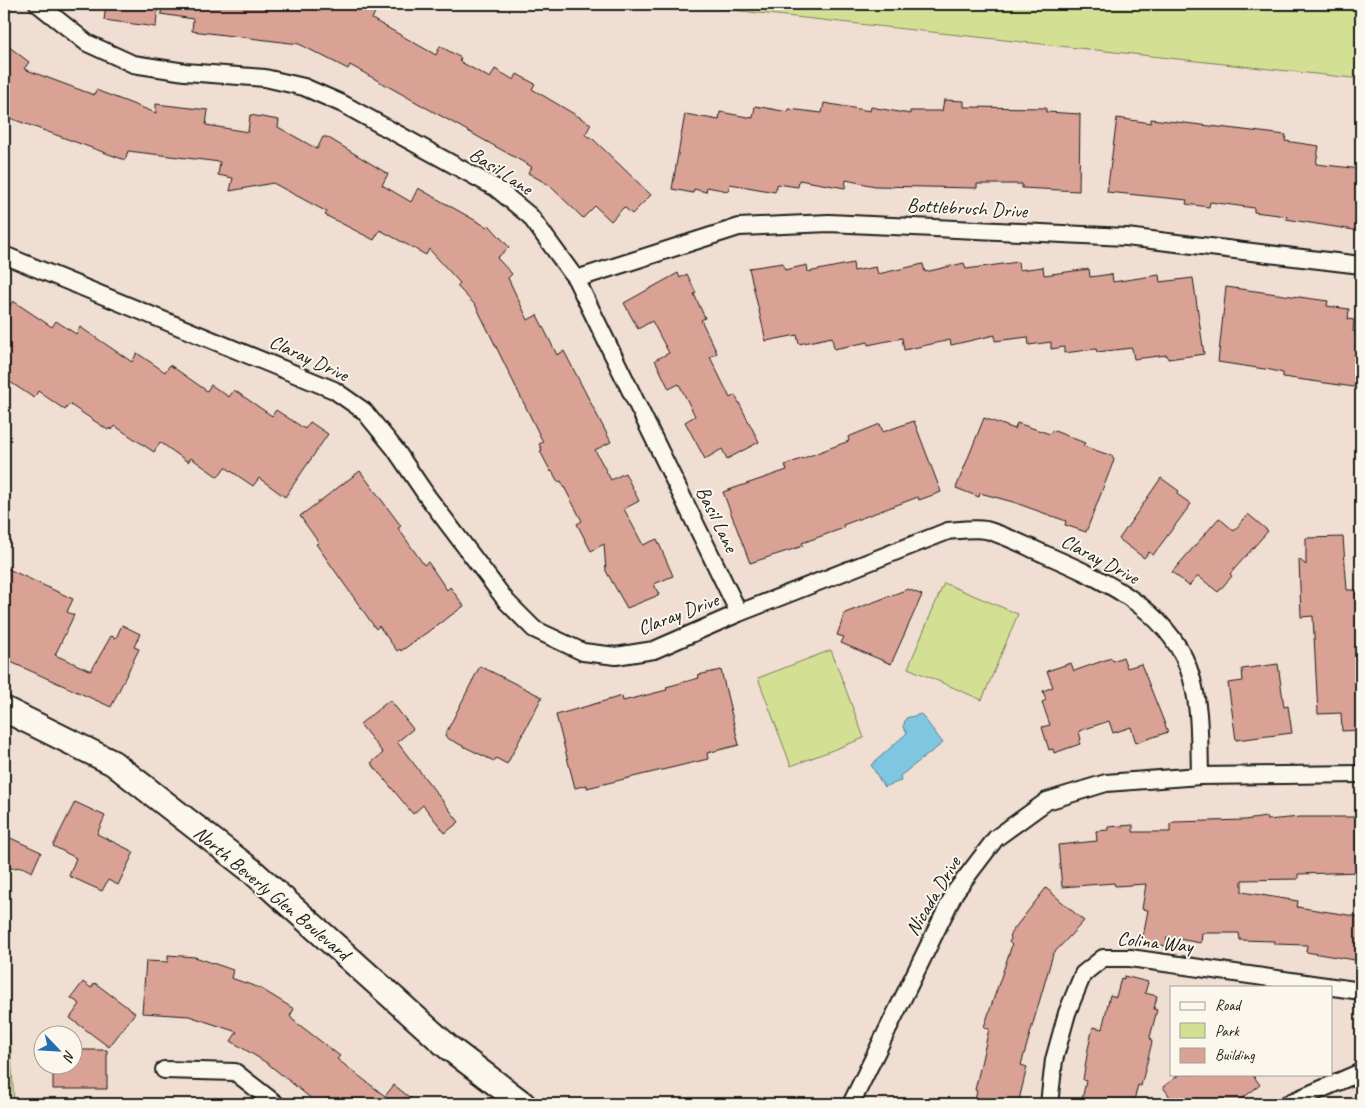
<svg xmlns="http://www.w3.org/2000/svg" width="1365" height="1108" font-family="Caveat,sans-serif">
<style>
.green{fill:#d3e094;stroke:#787e58}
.water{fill:#7fc6e0;stroke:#578292}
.building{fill:#daa294;stroke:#1c1c1c}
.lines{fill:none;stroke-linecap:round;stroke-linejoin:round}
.street-casing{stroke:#1c1c1c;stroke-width:20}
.secondary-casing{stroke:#1c1c1c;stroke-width:28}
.street{stroke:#fbf7ec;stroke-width:16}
.secondary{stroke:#fbf7ec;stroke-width:24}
.labels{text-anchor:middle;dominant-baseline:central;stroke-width:4;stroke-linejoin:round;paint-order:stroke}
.street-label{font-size:20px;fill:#1c1c1c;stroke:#fbf7ec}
</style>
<rect width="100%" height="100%" fill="#f1ded2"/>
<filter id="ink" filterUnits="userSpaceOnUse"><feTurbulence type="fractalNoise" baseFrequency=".02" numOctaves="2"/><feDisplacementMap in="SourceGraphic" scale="10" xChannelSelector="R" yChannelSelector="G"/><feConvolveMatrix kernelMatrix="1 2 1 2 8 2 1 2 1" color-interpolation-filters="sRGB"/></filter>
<g filter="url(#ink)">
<path class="green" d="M 676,4 L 1361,4 L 1361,79 Z
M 944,583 L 1018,614 L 982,700 L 908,668 Z
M 831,650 L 864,738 L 791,766 L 758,678 Z
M 4,999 L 8,1002 L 14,1104 L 4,1104 Z"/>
<path class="water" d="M 921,714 L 943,743 L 900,776 L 901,781 L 884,787 L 871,765 L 907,733 L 903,727 L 906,718 Z"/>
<path class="building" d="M 106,4 L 158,4 L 156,27 L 104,20 Z
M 162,4 L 360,4 L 375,12 L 372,19 L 436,55 L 440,46 L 461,58 L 459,61 L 490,78 L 495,69 L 514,80 L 517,74 L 535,84 L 532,89 L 591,124 L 585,135 L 593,139 L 651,195 L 632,214 L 624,207 L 611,221 L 595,206 L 583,218 L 549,185 L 528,173 L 532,167 L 350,65 L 348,69 L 299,44 L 192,31 L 193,19 L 161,14 Z
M 4,43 L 29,62 L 24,69 L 94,95 L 96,90 L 156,113 L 156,104 L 208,110 L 206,125 L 248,132 L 250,115 L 279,120 L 278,127 L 317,149 L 323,137 L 327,137 L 388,174 L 382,185 L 411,202 L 418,188 L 487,227 L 489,225 L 509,247 L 497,258 L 512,274 L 508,278 L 528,320 L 537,315 L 557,355 L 564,351 L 611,442 L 595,450 L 611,480 L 625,473 L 639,501 L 624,509 L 643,545 L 657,539 L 673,576 L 654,584 L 659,595 L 627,608 L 606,571 L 604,544 L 591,551 L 577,524 L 582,521 L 561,481 L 558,482 L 552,471 L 551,472 L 540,451 L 542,450 L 539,444 L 543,442 L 476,306 L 457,286 L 460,283 L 429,249 L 426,255 L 380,230 L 374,240 L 325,215 L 327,212 L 273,183 L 230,191 L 233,178 L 218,175 L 220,162 L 128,151 L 125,160 L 4,116 Z
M 944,100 L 964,101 L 964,107 L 1046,108 L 1046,112 L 1080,114 L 1079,191 L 1022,188 L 1022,184 L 977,184 L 977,188 L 875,186 L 846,180 L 845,188 L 799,180 L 798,187 L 777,184 L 775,192 L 730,184 L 728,191 L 707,187 L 706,192 L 694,189 L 693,193 L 672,189 L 685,114 L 719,120 L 720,112 L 753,118 L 755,106 L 788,112 L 789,109 L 822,113 L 824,103 L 870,111 L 871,107 L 910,114 L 910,111 L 942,111 Z
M 1117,118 L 1151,123 L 1151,119 L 1286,135 L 1285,141 L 1319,146 L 1316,164 L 1361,169 L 1360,231 L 1286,219 L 1287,216 L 1254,212 L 1254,208 L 1210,202 L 1209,207 L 1186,204 L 1187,200 L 1107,192 Z
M 1018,262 L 1019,270 L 1043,267 L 1044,275 L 1089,269 L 1090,277 L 1112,274 L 1113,282 L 1159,275 L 1160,282 L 1193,278 L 1204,354 L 1168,359 L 1167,355 L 1134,359 L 1132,348 L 1097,352 L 1096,349 L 1064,353 L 1064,347 L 1051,349 L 1051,342 L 1029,345 L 1028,337 L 995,341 L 995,335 L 951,345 L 950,340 L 904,350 L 902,338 L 868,345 L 868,342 L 834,349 L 832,337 L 799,344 L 797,335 L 766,341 L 749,268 L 783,263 L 785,270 L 807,265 L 808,272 L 853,263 L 854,271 L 876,267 L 878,274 L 923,264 L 925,272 L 964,263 L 966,269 Z
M 678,273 L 680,278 L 687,274 L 696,293 L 694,294 L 705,318 L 701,320 L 717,353 L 710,357 L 730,398 L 735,395 L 759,442 L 727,459 L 722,449 L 705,459 L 685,422 L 695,416 L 679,384 L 669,389 L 655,360 L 669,353 L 652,321 L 638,329 L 624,303 Z
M 1226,287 L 1328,301 L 1327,306 L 1349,309 L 1348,319 L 1354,320 L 1353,331 L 1356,332 L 1356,338 L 1361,338 L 1361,388 L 1283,377 L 1283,373 L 1271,370 L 1218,362 Z
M 13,301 L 52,327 L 56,321 L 76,334 L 80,327 L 132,362 L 137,353 L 165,372 L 170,365 L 207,391 L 211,385 L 229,397 L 234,390 L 272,416 L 276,410 L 305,429 L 310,422 L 328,434 L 285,497 L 259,478 L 253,486 L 225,467 L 218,477 L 191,458 L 188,462 L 160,442 L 154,452 L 115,426 L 112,430 L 110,428 L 108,430 L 69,404 L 65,410 L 38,391 L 34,398 L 4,378 L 4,315 Z
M 984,418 L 1015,429 L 1017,423 L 1050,434 L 1052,430 L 1085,443 L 1083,446 L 1112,456 L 1114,460 L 1086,532 L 1065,525 L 1066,521 L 1013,502 L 980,493 L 979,497 L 956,488 Z
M 914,421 L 941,492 L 919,500 L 918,497 L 843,525 L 844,528 L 802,543 L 803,546 L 750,563 L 723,492 L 787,470 L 785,465 L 849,441 L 848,437 L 880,424 L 883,432 Z
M 360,471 L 401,526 L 398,528 L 424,565 L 428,562 L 447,590 L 450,587 L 464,606 L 401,651 L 400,649 L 397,651 L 379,626 L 376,629 L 316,544 L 319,543 L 300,516 Z
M 1161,478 L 1179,491 L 1177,494 L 1191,504 L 1153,555 L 1149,552 L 1144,558 L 1119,539 Z
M 1248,514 L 1268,531 L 1230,574 L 1232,576 L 1218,592 L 1198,576 L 1189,586 L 1172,572 L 1219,518 L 1234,531 Z
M 1343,537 L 1347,590 L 1356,590 L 1357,603 L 1361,602 L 1361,730 L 1342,731 L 1341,713 L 1318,714 L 1313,616 L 1301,617 L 1299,559 L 1306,565 L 1306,538 Z
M 4,567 L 73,599 L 67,612 L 74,615 L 55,655 L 91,671 L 111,636 L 116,638 L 122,625 L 140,634 L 134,647 L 139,649 L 111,707 L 4,659 Z
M 908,589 L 922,595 L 891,664 L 841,643 L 844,637 L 837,635 L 845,613 Z
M 1123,657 L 1127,668 L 1141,664 L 1168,732 L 1136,743 L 1131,727 L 1113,733 L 1109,721 L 1079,731 L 1081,740 L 1079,741 L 1080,744 L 1054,753 L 1053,749 L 1049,750 L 1042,727 L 1050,725 L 1042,702 L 1046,700 L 1043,691 L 1053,687 L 1047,671 L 1071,663 L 1074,671 L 1111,658 L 1113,661 Z
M 1278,664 L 1284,707 L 1288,706 L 1292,733 L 1236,740 L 1228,683 L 1243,681 L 1242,669 Z
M 480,666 L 542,697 L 507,764 L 496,758 L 494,761 L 471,750 L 447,738 L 445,735 Z
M 721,670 L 739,745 L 707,753 L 708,759 L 587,788 L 587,785 L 575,788 L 556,715 L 622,696 L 623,701 L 667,690 L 666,687 L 699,678 L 698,675 Z
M 390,700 L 413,729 L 397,742 L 459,822 L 445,833 L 423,805 L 413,814 L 371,763 L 383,753 L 360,724 Z
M 75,802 L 105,816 L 97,834 L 134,852 L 118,885 L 108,880 L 102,891 L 69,876 L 76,858 L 53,846 Z
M 1266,817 L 1267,820 L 1300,817 L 1361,817 L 1361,872 L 1298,874 L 1298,879 L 1242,880 L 1242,892 L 1298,901 L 1297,907 L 1361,917 L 1361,961 L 1306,952 L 1307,945 L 1274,944 L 1274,941 L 1240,940 L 1239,933 L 1202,933 L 1201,943 L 1167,937 L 1166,946 L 1142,942 L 1148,910 L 1142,909 L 1146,884 L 1115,886 L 1114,883 L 1062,887 L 1058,845 L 1097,841 L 1096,831 L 1108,830 L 1108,827 L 1133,825 L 1133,832 L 1170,832 L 1170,824 L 1174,822 L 1245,820 Z
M 4,835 L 41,852 L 32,872 L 22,867 L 4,869 Z
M 1046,888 L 1084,921 L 1053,954 L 1021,1065 L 1027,1067 L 1018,1104 L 974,1104 L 977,1091 L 975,1090 L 989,1029 L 984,1027 L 1012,945 L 1009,942 L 1011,939 L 1010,934 Z
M 168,955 L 195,957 L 233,970 L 231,978 L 260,988 L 294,1009 L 290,1016 L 293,1020 L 340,1056 L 337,1059 L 385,1096 L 394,1085 L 418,1104 L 318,1104 L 267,1063 L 231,1041 L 237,1032 L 189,1016 L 142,1013 L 146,961 L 168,962 Z
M 1124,976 L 1148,982 L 1145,993 L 1157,996 L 1154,1009 L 1157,1010 L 1150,1037 L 1152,1042 L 1141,1086 L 1138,1085 L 1133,1104 L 1081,1104 L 1086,1081 L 1083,1080 L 1088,1049 L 1093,1027 L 1102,1029 L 1110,995 L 1116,997 L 1121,978 L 1124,979 Z
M 83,982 L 91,988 L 95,983 L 135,1013 L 109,1047 L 70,1018 L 80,1004 L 71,998 Z
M 72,1050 L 107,1050 L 107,1089 L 53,1089 L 53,1066 L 72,1066 Z
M 1180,1074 L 1252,1074 L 1260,1085 L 1235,1104 L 1175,1104 L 1163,1087 Z"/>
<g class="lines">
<g class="street-casing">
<path id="street" d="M 38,4 L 87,43 L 133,64 L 185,72 L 265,78 L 304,87 L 343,104 L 496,188 L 530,216 L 576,279 L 739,613
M 4,255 L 334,390 L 364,411 L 395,449 L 427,496 L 507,602 L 534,629 L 583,652 L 616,656 L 654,650 L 739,613 L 948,531 C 960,530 974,528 986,530 C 1005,535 1024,545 1042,553 C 1097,577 1165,606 1188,667 C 1201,701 1199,739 1200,776
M 576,279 L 739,227 L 829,223 L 1126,237 L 1361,265
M 164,1070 L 235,1072 L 276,1104
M 851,1104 L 955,892 L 996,838 L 1047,801 L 1106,783 L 1200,776 L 1361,774
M 1049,1104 L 1054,1060 L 1067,1013 L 1083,974 L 1103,958 L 1130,958 L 1361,991
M 1287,1104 L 1361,1072"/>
</g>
<g class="secondary-casing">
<path id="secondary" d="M 4,709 L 113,763 L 252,871 L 448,1047 L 523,1104"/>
</g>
<use href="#street" class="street"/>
<use href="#secondary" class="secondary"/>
</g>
</g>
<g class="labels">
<g class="street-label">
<text transform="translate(501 171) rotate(33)">Basil Lane</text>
<text transform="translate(967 208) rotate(3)">Bottlebrush Drive</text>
<text transform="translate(309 358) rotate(25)">Claray Drive</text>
<text transform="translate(717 519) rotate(64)">Basil Lane</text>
<text transform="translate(1100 559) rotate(28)">Claray Drive</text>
<text transform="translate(678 614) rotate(-21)">Claray Drive</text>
<text transform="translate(272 893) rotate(40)">North Beverly Glen Boulevard</text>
<text transform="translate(933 896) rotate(-59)">Nicada Drive</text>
<text transform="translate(1155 942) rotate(6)">Colina Way</text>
</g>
</g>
<rect width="1365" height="1108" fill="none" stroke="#fbf7ec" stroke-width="20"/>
<rect x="10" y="10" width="1345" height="1088" fill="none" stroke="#1c1c1c" stroke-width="2" filter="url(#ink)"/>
<rect x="1170" y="986" width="162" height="90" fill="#fbf7ec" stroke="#a29f99"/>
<rect x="1180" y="1002" width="25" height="8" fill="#fbf7ec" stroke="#a29f99"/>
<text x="1215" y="1010" font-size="15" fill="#1c1c1c">Road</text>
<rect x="1180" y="1023" width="25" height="15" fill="#d3e094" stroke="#a29f99"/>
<text x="1215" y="1036" font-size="15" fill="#1c1c1c">Park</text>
<rect x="1180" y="1048" width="25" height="15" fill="#daa294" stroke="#a29f99"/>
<text x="1215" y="1060" font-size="15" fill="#1c1c1c">Building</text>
<g transform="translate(58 1050) rotate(115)"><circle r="24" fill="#fbf7ec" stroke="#a29f99"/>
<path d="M0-4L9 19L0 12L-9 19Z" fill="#1f6fb2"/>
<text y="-8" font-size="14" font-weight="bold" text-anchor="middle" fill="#1c1c1c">N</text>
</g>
</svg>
